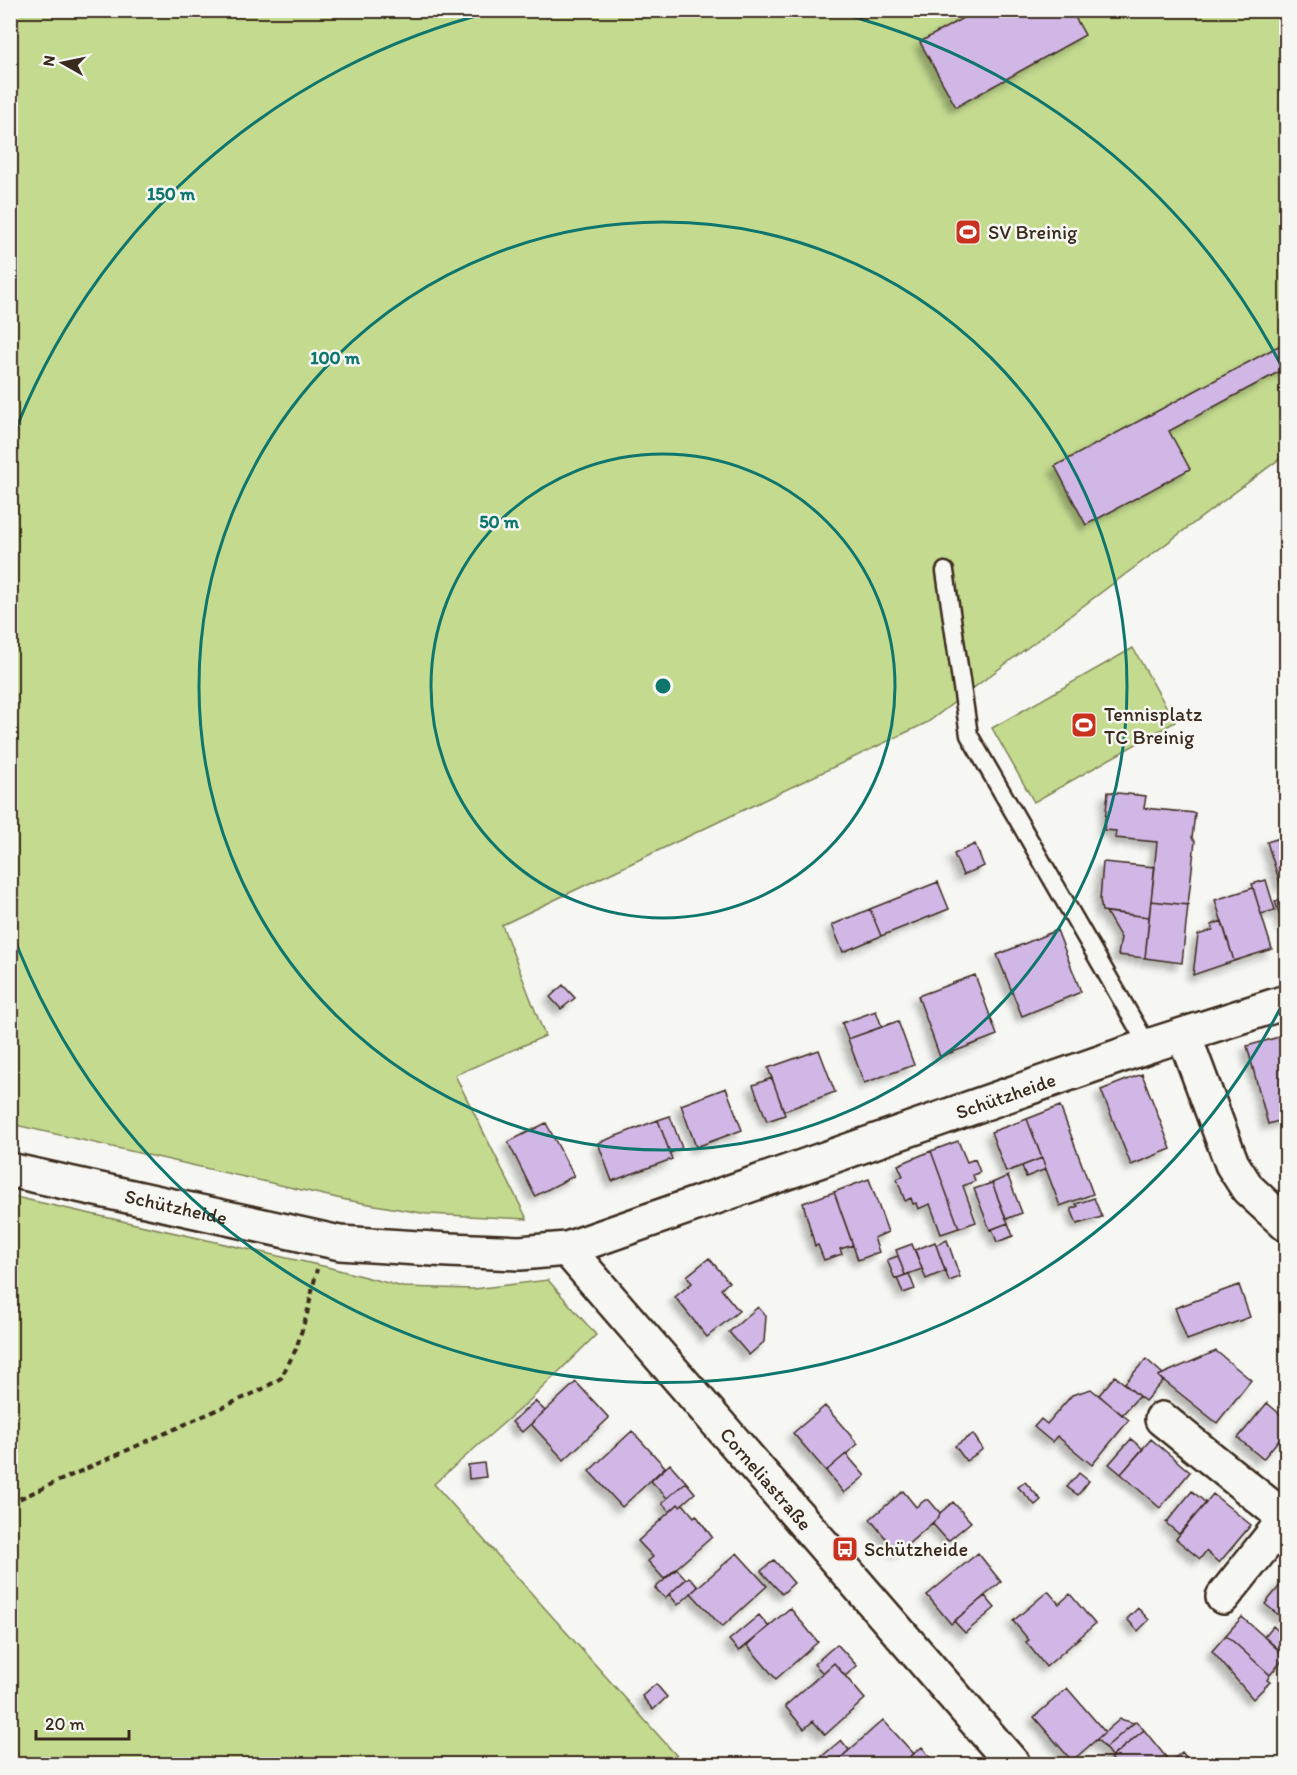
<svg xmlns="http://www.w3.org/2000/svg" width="1297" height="1775" font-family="Itim,sans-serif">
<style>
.green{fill:#c3da8f;stroke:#7f8256;stroke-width:1.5}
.building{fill:#d0b7e6;stroke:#3b2a1e;stroke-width:1.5;filter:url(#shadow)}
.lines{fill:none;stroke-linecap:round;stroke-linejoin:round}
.lane-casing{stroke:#3b2a1e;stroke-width:21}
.street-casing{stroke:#3b2a1e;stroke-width:38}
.secondary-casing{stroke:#3b2a1e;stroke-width:38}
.path{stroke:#3b2a1e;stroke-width:4;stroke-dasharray:6 4.5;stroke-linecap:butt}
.lane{stroke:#f6f6f2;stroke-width:16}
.street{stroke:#f6f6f2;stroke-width:33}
.secondary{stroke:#f6f6f2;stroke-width:33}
.ring{fill:none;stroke:#0f766e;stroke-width:3}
.labels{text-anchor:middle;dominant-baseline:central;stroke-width:5;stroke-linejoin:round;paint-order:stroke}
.poi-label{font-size:20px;fill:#3b2a1e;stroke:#f6f6f2;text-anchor:start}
.street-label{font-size:20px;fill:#3b2a1e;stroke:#f6f6f2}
.centre{fill:#0f766e;stroke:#f6f6f2;stroke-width:3}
.ring-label{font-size:18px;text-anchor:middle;font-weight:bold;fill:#0f766e;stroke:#f6f6f2;stroke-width:5;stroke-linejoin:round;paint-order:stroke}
</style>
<defs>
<filter id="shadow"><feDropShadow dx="-5.5" dy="5.5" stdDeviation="3" flood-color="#0004"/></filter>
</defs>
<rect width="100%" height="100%" fill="#f6f6f2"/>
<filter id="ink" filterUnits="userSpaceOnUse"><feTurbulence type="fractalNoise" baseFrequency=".0167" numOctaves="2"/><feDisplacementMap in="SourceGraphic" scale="12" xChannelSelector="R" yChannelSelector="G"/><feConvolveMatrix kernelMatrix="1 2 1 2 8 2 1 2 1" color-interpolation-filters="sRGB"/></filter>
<g filter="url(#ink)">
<path class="green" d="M 11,11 L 1286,11 L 1286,454 L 928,722 L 502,925 L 545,1036 L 455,1075 L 527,1219 L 427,1214 L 346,1200 L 11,1124 Z
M 1133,648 L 1175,722 L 1034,802 L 992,728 Z
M 11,1196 L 327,1267 L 403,1287 L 474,1289 L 548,1280 L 596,1335 L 530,1400 L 434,1484 L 684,1764 L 11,1764 Z"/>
<path class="building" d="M 977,10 L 1071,10 L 1085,35 L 956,107 L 920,42 Z
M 1286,342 L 1286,368 L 1169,431 L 1190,469 L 1086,525 L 1055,466 Z
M 1108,792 L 1146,796 L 1144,808 L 1195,813 L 1192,838 L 1195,841 L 1188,905 L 1151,901 L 1157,842 L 1115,838 L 1116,831 L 1104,830 Z
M 1286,836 L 1286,884 L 1281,886 L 1267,842 Z
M 975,844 L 984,866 L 963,875 L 954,854 Z
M 1103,862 L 1155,867 L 1149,917 L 1102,911 L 1100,900 Z
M 1266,880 L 1275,910 L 1261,914 L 1252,884 Z
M 938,882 L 949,909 L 881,936 L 870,909 Z
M 1253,888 L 1272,949 L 1234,961 L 1215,900 Z
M 1286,898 L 1286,924 L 1283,925 L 1275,901 Z
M 1151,901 L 1188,905 L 1182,963 L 1145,958 Z
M 870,909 L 881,936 L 843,952 L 832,925 Z
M 1106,912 L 1149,917 L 1145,958 L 1118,955 L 1121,938 Z
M 1222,921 L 1234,961 L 1193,975 L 1198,935 L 1213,930 L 1211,925 Z
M 1057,930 L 1081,992 L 1022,1016 L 997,955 Z
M 975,975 L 997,1035 L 940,1057 L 918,996 Z
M 563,985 L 575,998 L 561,1009 L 550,997 Z
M 876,1011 L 882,1027 L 848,1039 L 842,1023 Z
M 898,1021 L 914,1065 L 864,1083 L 848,1039 Z
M 1286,1035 L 1286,1119 L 1268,1124 L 1247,1046 Z
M 819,1050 L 835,1092 L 784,1111 L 768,1068 Z
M 1142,1074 L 1171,1149 L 1131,1165 L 1101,1090 Z
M 772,1078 L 785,1115 L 767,1121 L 753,1085 Z
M 726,1088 L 742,1130 L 696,1147 L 681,1105 Z
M 1060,1106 L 1093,1194 L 1060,1206 L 1027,1119 Z
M 670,1116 L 682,1148 L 670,1153 L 658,1120 Z
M 1027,1119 L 1042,1158 L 1006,1172 L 991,1132 Z
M 658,1120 L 672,1159 L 612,1181 L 598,1143 Z
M 546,1123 L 574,1176 L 535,1196 L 508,1142 Z
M 958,1141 L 967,1162 L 975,1159 L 980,1172 L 973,1175 L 975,1181 L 963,1186 L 976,1222 L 959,1228 L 931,1151 Z
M 931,1151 L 959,1228 L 941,1234 L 930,1204 L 918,1209 L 916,1203 L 913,1204 L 911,1198 L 905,1201 L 897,1179 L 903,1176 L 898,1165 Z
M 1042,1158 L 1046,1169 L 1026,1177 L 1022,1166 Z
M 1008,1176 L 1022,1213 L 1006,1219 L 992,1183 Z
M 869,1179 L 888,1232 L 874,1238 L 879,1252 L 858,1260 L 834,1192 Z
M 992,1183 L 1008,1223 L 990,1230 L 974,1189 Z
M 834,1192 L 853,1245 L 840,1249 L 842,1254 L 824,1260 L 818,1245 L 815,1246 L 803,1203 Z
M 1094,1198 L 1102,1217 L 1077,1224 L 1071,1209 L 1078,1206 L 1076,1204 Z
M 1008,1223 L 1013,1236 L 997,1242 L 992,1229 Z
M 947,1240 L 960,1277 L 949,1281 L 936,1245 Z
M 935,1242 L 945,1271 L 926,1279 L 915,1250 Z
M 912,1244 L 922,1269 L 905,1275 L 896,1250 Z
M 898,1256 L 905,1275 L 895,1279 L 887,1260 Z
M 709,1258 L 729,1282 L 721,1289 L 739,1311 L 707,1337 L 675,1297 L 692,1283 L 687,1276 Z
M 909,1274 L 915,1289 L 903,1293 L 897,1278 Z
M 1239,1285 L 1250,1317 L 1187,1340 L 1175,1308 Z
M 758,1307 L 766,1316 L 764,1342 L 749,1355 L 729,1332 Z
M 1216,1351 L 1251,1380 L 1217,1423 L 1158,1376 Z
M 1146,1359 L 1163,1374 L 1158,1376 L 1163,1381 L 1145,1401 L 1124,1384 Z
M 1115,1376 L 1139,1396 L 1122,1415 L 1099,1395 Z
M 576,1382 L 609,1418 L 564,1460 L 531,1424 Z
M 1091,1389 L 1129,1420 L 1092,1465 L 1057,1436 L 1052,1442 L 1034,1427 L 1041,1419 L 1047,1424 L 1072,1395 Z
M 535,1401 L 545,1411 L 522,1432 L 512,1422 Z
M 1267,1403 L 1286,1419 L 1286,1431 L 1263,1459 L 1238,1438 Z
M 825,1406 L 858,1444 L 826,1471 L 793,1433 Z
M 632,1431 L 665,1467 L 622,1507 L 589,1471 Z
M 973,1434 L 983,1449 L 966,1461 L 955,1446 Z
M 1131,1439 L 1143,1449 L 1121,1474 L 1109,1464 Z
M 1151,1439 L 1190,1472 L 1160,1508 L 1121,1474 Z
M 846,1454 L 865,1476 L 844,1493 L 826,1471 Z
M 484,1463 L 486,1477 L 469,1479 L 468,1465 Z
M 670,1464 L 686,1482 L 667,1498 L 651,1481 Z
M 1079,1473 L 1089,1481 L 1078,1495 L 1067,1487 Z
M 686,1482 L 695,1493 L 680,1506 L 678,1504 L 670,1512 L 662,1503 Z
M 1025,1482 L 1041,1500 L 1035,1505 L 1018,1487 Z
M 903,1491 L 916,1507 L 925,1500 L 929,1500 L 940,1513 L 939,1517 L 898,1553 L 870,1519 Z
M 1192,1491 L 1206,1503 L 1179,1534 L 1166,1523 Z
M 1213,1494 L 1251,1525 L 1219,1563 L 1206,1551 L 1200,1559 L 1176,1539 Z
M 953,1502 L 971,1522 L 948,1541 L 932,1523 L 939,1517 L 940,1513 Z
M 678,1504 L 680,1506 L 683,1504 L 694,1517 L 696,1515 L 712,1537 L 664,1579 L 648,1561 L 653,1557 L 638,1541 Z
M 737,1553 L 767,1586 L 722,1627 L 691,1593 Z
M 978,1553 L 1001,1582 L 951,1624 L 927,1595 Z
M 774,1560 L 794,1583 L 782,1594 L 761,1571 Z
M 677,1569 L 686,1579 L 665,1598 L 655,1588 Z
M 689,1577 L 698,1587 L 678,1605 L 669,1594 Z
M 1286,1578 L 1286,1621 L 1265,1604 Z
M 1048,1591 L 1059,1604 L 1070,1594 L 1095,1624 L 1046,1667 L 1026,1642 L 1029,1640 L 1013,1621 Z
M 985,1596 L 995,1608 L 965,1633 L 954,1621 Z
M 790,1608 L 818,1642 L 776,1679 L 747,1645 Z
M 1138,1608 L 1149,1620 L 1138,1631 L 1127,1619 Z
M 759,1615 L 769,1627 L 739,1651 L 729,1640 Z
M 1242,1617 L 1286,1656 L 1270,1675 L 1226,1635 Z
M 1273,1626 L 1286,1638 L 1286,1657 L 1264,1637 Z
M 1226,1635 L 1270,1675 L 1267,1680 L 1270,1682 L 1253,1699 L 1212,1651 Z
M 837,1644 L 857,1666 L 845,1676 L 834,1663 L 823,1673 L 814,1664 Z
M 834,1663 L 865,1699 L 825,1735 L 813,1721 L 804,1729 L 785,1706 Z
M 656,1684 L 667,1697 L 653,1710 L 642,1696 Z
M 1067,1688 L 1105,1732 L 1072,1761 L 1034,1717 Z
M 1120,1719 L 1134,1723 L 1105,1748 L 1097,1739 Z
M 883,1720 L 914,1754 L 901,1764 L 834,1764 Z
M 1136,1721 L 1144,1730 L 1112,1757 L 1105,1748 Z
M 1144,1730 L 1170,1762 L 1182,1752 L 1192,1764 L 1116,1764 L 1110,1758 Z
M 841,1740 L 849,1750 L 834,1764 L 813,1764 Z
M 922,1747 L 930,1757 L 921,1764 L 901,1764 Z"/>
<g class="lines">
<g class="lane-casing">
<path id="lane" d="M 945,571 L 969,735 L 1148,1046"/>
</g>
<g class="street-casing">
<g id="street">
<path d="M 1184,1035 L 1232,1164 L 1248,1189 L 1286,1224"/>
<path id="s1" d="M 567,1249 L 1013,1764"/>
<path d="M 1162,1419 L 1286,1519"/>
<path d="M 1223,1597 L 1286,1518"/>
</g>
</g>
<g class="secondary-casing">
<g id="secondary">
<path id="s2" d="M 10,1170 L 340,1243 L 449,1250 L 520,1253 L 567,1249 L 1148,1046 L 1286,1002"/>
</g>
</g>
<path class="path" d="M 10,1503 L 261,1390 L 281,1378 L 296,1349 L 307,1314 L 317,1269"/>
<use href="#lane" class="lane"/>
<use href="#street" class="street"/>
<use href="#secondary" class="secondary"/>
</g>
</g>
<g class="ring">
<circle cx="663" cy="686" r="232"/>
<circle cx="663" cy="686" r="464"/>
<path d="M1286 997A696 696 0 0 1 11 930M11 442A696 696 0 0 1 495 11M831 11A696 696 0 0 1 1286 375"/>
</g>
<defs>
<g id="stadium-square" transform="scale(1.35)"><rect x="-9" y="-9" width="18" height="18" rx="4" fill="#c8321e" stroke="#f6f6f2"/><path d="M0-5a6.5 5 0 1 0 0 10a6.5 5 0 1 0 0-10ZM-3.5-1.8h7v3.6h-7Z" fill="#fff"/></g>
<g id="bus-square" transform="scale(1.35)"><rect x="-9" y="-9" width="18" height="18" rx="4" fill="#c8321e" stroke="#f6f6f2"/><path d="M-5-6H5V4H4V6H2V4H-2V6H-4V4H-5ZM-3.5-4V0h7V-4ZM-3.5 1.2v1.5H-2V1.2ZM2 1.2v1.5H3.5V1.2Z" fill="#fff"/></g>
</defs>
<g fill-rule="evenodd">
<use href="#stadium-square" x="968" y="232"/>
<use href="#stadium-square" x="1084" y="725"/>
<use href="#bus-square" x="845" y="1549"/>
</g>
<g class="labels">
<g class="poi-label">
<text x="988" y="232">SV Breinig</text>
<text x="1104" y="714">Tennisplatz<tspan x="1104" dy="23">TC Breinig</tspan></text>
<text x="864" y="1549">Schützheide</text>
</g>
<g class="street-label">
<text stroke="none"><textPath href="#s2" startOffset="1030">Schützheide</textPath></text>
<text stroke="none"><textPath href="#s2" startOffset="170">Schützheide</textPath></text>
<text stroke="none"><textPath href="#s1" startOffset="304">Corneliastraße</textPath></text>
</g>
</g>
<circle cx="663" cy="686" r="9" class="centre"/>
<g class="ring-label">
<text x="171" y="200">150 m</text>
<text x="335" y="364">100 m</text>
<text x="499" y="528">50 m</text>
</g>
<rect width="1297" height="1775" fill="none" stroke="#f6f6f2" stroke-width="36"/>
<rect x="18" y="18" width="1261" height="1739" fill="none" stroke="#3b2a1e" stroke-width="2" filter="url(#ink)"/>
<g transform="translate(63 63) rotate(279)" stroke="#f6f6f2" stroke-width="4.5" paint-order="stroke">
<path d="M0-4.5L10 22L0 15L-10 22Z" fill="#3b2a1e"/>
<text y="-9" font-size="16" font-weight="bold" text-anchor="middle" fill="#3b2a1e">N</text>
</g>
<path d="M36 1730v9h93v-9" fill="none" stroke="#3b2a1e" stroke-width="3"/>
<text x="45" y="1730" font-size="18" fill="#3b2a1e" stroke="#f6f6f2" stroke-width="4.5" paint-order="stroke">20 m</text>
</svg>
